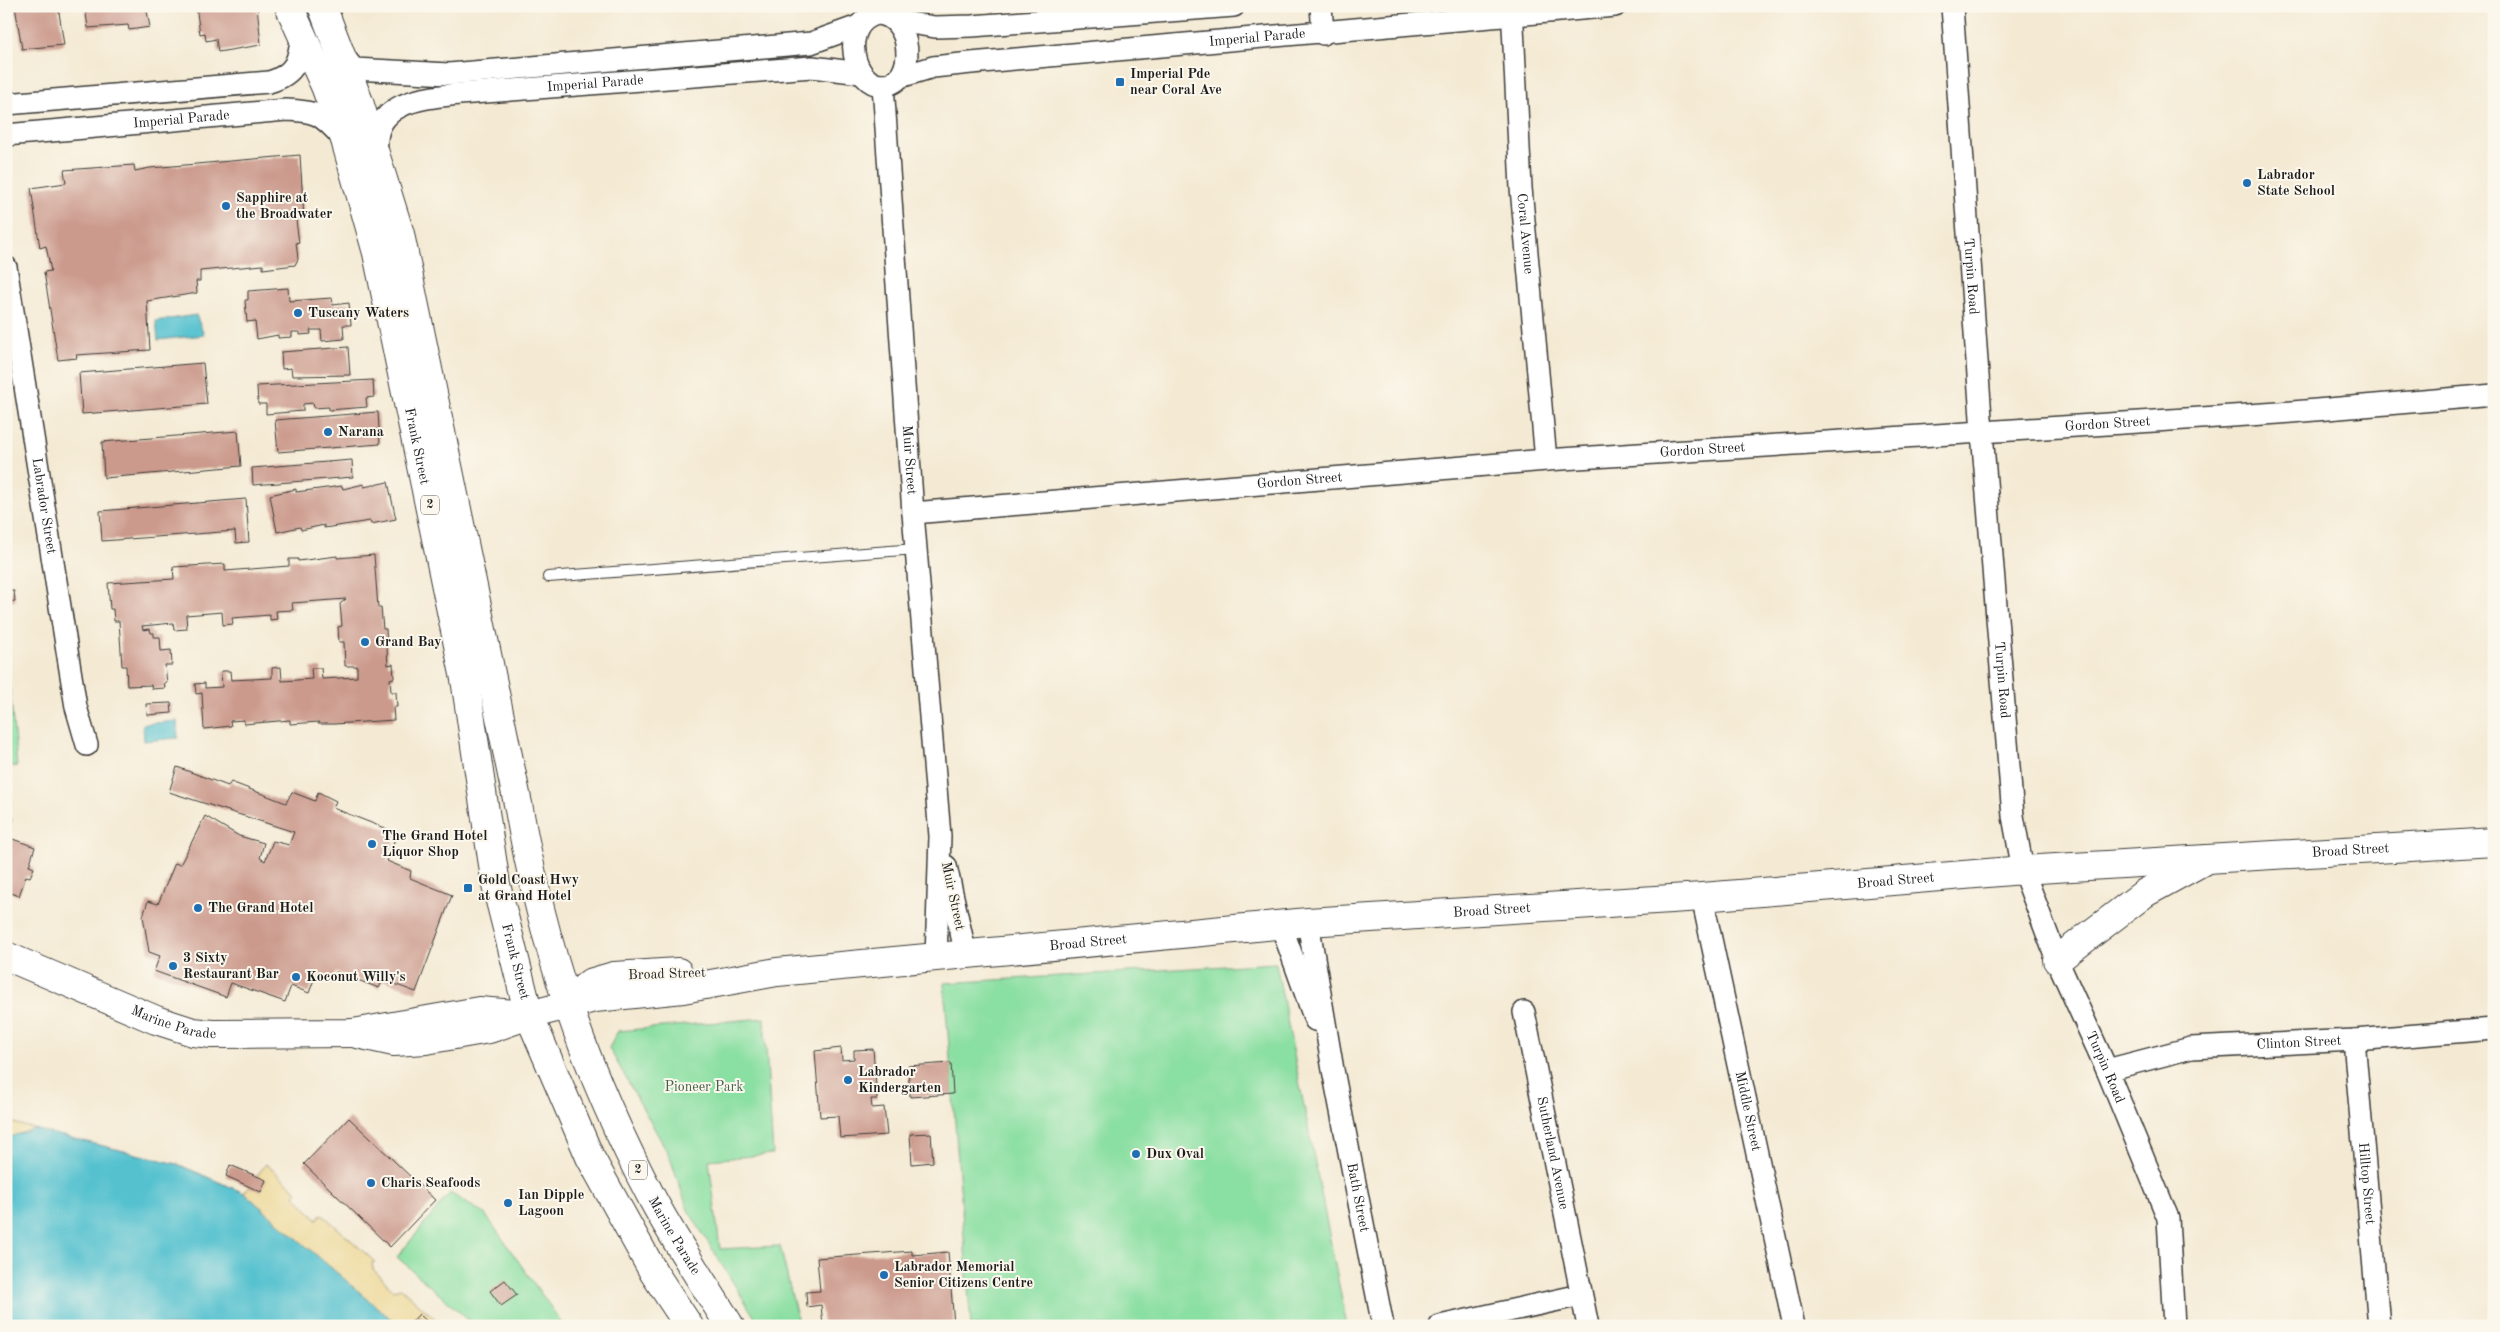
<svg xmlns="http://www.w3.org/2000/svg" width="2500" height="1332" font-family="'Old Standard TT',serif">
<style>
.green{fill:#8adfa2;stroke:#537e5f}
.sand{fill:#eeda9e;stroke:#857b5d}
.water{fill:#55c1cf;stroke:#386e76}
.building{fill:#cb9a8c}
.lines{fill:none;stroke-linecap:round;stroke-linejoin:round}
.lane-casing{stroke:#3c3b38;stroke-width:12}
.street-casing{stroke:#3c3b38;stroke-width:24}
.secondary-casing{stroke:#3c3b38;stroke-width:30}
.highway-casing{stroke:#3c3b38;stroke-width:30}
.lane{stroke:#fff;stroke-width:10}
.street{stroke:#fff;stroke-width:21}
.secondary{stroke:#fff;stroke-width:28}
.highway{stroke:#fff;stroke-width:28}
.poi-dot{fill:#1f6fb2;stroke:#fbf7ec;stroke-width:2}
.labels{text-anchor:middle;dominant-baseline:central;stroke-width:4;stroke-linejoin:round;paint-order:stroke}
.shield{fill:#fbf7ec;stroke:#5f5e5a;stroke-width:1}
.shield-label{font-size:12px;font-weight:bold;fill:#1c1c1c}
.street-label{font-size:14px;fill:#1c1c1c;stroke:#fbf7ec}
.poi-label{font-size:14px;font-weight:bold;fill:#1c1c1c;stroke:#fbf7ec;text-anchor:start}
.park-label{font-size:14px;fill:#42604b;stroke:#fbf7ec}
</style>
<rect width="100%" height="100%" fill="#fbf7ec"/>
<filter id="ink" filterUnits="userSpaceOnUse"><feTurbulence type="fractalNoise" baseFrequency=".02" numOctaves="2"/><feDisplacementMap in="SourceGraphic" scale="10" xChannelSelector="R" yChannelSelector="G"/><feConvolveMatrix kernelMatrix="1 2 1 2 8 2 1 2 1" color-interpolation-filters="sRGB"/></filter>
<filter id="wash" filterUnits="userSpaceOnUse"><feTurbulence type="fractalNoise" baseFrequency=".0096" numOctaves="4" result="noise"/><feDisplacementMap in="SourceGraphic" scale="20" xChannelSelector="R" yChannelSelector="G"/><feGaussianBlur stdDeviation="1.12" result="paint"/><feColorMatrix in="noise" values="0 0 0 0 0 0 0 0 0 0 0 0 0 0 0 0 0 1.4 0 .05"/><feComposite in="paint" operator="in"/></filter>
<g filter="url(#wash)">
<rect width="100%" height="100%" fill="#f4ead4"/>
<path class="green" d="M 6,667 L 8,667 L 17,766 L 6,767 Z
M 1276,963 L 1347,1326 L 971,1326 L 944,983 Z
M 764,1018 L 773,1154 L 709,1160 L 720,1249 L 780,1246 L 799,1326 L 760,1326 L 688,1210 L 669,1155 L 609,1048 L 618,1031 Z
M 450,1193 L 485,1214 L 564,1326 L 475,1326 L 397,1257 Z"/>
<path class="sand" d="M 6,1121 L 93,1145 L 177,1164 L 244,1193 L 266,1164 L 297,1191 L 294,1195 L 317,1220 L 322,1214 L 375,1262 L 372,1263 L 373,1269 L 393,1290 L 401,1288 L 443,1326 L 399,1326 L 244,1193 L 97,1202 L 6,1133 Z"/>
<path class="water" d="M 196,315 L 204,335 L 158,340 L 156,321 Z
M 177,721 L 178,738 L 144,741 L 143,724 Z
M 34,1129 L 177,1164 L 244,1193 L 399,1326 L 6,1326 L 6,1138 Z"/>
<g id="blocks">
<path class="building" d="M 15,6 L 58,6 L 64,45 L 22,49 Z
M 85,6 L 146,6 L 150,27 L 129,30 L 128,25 L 88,28 Z
M 196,6 L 257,6 L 261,45 L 218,52 L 216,39 L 206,41 L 205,33 L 200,34 Z
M 300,155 L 304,219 L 296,220 L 299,243 L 296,242 L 298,259 L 295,265 L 263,269 L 263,265 L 200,271 L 200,281 L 196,281 L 197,293 L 147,301 L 150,350 L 76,355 L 77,358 L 58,360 L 44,272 L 51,271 L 46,246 L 40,248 L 31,188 L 66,183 L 64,170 L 134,165 L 135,171 L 150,168 Z
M 288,288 L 289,301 L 332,298 L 333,305 L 349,303 L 351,325 L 343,325 L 344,339 L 322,341 L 321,330 L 310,330 L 311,334 L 300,335 L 300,332 L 292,332 L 292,337 L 278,338 L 278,335 L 257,339 L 255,321 L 247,322 L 245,300 L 248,300 L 248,291 Z
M 348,347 L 350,375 L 292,376 L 291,368 L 282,369 L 281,352 Z
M 203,363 L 207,404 L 82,414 L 79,373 Z
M 373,380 L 374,397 L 366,398 L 367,407 L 329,410 L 329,407 L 314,408 L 313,403 L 303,404 L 303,411 L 266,414 L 266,404 L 258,404 L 257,386 Z
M 378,412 L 380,444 L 278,452 L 275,420 Z
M 238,431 L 241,466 L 104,478 L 102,442 Z
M 352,460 L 353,477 L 253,485 L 252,468 Z
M 388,482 L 396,519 L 371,524 L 370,521 L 324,528 L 324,525 L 301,530 L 300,527 L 277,532 L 270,495 L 296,489 L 296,492 L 342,486 L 343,489 L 364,484 L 364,487 Z
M 246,499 L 249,542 L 236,543 L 235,531 L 102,541 L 100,511 Z
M 374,555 L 378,608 L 381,608 L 383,629 L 386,629 L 388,665 L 393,664 L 394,678 L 390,679 L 391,692 L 396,692 L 397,707 L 393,707 L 394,720 L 334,724 L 318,724 L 319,722 L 290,724 L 290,720 L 244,724 L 244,720 L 230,721 L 231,726 L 204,729 L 202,693 L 196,694 L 195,684 L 205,683 L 205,688 L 222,687 L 221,671 L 230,671 L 231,680 L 272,678 L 272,668 L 281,667 L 282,681 L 312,679 L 311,668 L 321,668 L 322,679 L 357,677 L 357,666 L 345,666 L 344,642 L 339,642 L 338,627 L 342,626 L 340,604 L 346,599 L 292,603 L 293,610 L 276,611 L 277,619 L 270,620 L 270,615 L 232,618 L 233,624 L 223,625 L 222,612 L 186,615 L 187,629 L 174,630 L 173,623 L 142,626 L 143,630 L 150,629 L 151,633 L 154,633 L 154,637 L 160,637 L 161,651 L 171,650 L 172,665 L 165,665 L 167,683 L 164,683 L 165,688 L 152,689 L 151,685 L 127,686 L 126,666 L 122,666 L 119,621 L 114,621 L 113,609 L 110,609 L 108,583 L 174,579 L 173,567 L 225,564 L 225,571 L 289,566 L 289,559 L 298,559 L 298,561 L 337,556 L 337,558 Z
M 6,591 L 14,591 L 15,601 L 6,602 Z
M 171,703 L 172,713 L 147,715 L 146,704 Z
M 177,767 L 228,786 L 231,782 L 286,803 L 292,792 L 315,801 L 318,792 L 336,801 L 333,808 L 397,833 L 387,861 L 411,871 L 410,878 L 452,895 L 416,992 L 383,980 L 379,988 L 336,972 L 332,981 L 316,974 L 309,993 L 291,986 L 285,1002 L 231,983 L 226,997 L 154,971 L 160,956 L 149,952 L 143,916 L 148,901 L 158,904 L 175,863 L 180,865 L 205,816 L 239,836 L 264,843 L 260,858 L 265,861 L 273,841 L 289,845 L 294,832 L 169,792 Z
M 6,816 L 13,819 L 7,837 L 35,847 L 29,866 L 34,868 L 30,877 L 26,876 L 19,896 L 6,891 Z
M 841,1048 L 842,1060 L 854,1059 L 854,1050 L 873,1049 L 877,1099 L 871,1099 L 872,1108 L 884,1107 L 887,1135 L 840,1138 L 838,1116 L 820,1117 L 815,1051 Z
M 951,1063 L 953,1094 L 910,1097 L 908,1066 Z
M 349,1118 L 435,1200 L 390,1247 L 304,1164 Z
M 931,1133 L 933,1162 L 912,1164 L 910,1134 Z
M 230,1165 L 266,1180 L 261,1192 L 226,1176 Z
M 912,1251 L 912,1255 L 948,1252 L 954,1324 L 823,1326 L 821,1305 L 807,1307 L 806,1292 L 820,1291 L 817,1258 Z
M 505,1280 L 517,1295 L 501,1306 L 490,1291 Z
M 419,1314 L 432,1326 L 414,1326 L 411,1323 Z"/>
</g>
</g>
<g filter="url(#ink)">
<use href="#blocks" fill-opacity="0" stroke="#3c3b38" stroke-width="1"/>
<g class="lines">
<g class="lane-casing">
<path id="lane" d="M 548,577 L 916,549"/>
</g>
<g class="street-casing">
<g id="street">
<path d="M 1321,6 L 1323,34"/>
<path id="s1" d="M 1512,6 L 1521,188 L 1546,460"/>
<path id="s2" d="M 1952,6 L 1982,432 L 2013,816 L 2023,870 L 2057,960 L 2107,1070 L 2168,1218 L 2174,1326"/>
<path d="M 877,14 C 913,15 918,82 884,85 C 853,87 838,24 877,14 Z"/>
<path d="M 897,21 L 935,27 L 972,26 L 1234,6"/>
<path d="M 341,53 L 354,69 L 449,74 L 811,43 L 858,26"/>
<path id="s3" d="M 900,77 L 933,67 L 971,63 L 1615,6"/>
<path id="s4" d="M 883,85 L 913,513 L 940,836 L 936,958"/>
<path d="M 6,104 L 269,82 C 297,74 299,59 302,33"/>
<path id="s5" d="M 6,135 L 286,110 C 316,111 321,114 341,136"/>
<path id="s6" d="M 377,152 C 372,101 422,98 459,94 L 812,67 L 861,73"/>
<path id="s7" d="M 6,267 L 76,707 L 87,745"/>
<path id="s8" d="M 913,513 L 1546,460 L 2279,413 L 2494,395"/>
<path d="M 946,866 L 966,955"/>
<path id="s9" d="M 1702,897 L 1794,1326"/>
<path id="s10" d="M 1308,922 L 1333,1070 L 1383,1326"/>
<path d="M 1281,925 L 1315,1020"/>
<path id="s11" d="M 1524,1012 L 1588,1326"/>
<path id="s12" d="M 2354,1040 L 2379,1326"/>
<path id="s13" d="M 2107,1070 L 2191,1048 L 2354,1040 L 2494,1029"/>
<path d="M 1440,1326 L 1581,1295"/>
</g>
</g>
<g class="secondary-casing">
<g id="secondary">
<path id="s14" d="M 6,956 L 156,1020 L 193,1032 L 212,1034 L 353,1033 L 479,1011 L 515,1014"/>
<path id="s15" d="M 2057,960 L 2145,893 L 2207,859 L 2494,842"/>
<path d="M 578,993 L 590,983 L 614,976 L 678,972"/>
<path id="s16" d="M 353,1033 L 394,1042 L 426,1040 L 489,1029 L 529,1015 L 595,998 L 683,989 L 777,972 L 1308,922 L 1702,897 L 2023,870 L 2207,859"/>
</g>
</g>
<g class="highway-casing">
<g id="highway">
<path id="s17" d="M 289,6 L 325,86 L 345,140 L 377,253 L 465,679 L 496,885 L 529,1015 L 590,1157 L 654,1273 L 689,1326"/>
<path id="s18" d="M 322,6 L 359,102 L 400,234 L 518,804 C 543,948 584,1070 653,1200 C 676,1243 704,1284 730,1326"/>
</g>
</g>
<use href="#lane" class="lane"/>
<use href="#street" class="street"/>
<use href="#secondary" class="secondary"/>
<use href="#highway" class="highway"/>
</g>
</g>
<g class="poi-dot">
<rect x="1115" y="77" width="10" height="10" rx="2.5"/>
<circle cx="2247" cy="183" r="5"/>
<circle cx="226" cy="206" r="5"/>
<circle cx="298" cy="313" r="5"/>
<circle cx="328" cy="432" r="5"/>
<circle cx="365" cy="642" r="5"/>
<circle cx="372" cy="844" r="5"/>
<rect x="463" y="883" width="10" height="10" rx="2.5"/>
<circle cx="198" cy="908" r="5"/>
<circle cx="173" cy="966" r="5"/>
<circle cx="296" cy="977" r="5"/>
<circle cx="848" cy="1080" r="5"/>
<circle cx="1136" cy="1154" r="5"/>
<circle cx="371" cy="1183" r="5"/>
<circle cx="508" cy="1203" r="5"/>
<circle cx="884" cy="1275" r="5"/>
</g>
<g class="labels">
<g class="shield">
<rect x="421" y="495.5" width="18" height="19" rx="4"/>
<rect x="629" y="1160.5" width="18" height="19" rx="4"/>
</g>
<g class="shield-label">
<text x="430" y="505">2</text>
<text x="638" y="1170">2</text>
</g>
<g class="street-label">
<text stroke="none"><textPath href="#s3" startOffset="360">Imperial Parade</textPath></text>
<text stroke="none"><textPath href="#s6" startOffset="252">Imperial Parade</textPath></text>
<text stroke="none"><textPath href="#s5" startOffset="176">Imperial Parade</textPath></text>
<text stroke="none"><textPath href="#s1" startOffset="228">Coral Avenue</textPath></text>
<text stroke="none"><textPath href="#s2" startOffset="271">Turpin Road</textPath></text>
<text stroke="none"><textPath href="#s8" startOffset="1198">Gordon Street</textPath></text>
<text stroke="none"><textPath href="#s17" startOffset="460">Frank Street</textPath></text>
<text stroke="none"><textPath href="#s8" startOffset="792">Gordon Street</textPath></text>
<text stroke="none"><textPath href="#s4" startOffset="376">Muir Street</textPath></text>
<text stroke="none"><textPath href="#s8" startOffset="388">Gordon Street</textPath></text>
<text stroke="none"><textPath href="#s7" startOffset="242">Labrador Street</textPath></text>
<text stroke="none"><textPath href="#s2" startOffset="676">Turpin Road</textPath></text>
<text stroke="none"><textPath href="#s15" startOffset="325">Broad Street</textPath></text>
<text stroke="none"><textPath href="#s16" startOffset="1555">Broad Street</textPath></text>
<text transform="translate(953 896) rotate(78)">Muir Street</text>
<text stroke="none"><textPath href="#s16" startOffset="1150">Broad Street</textPath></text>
<text stroke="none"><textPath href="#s16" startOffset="745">Broad Street</textPath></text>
<text stroke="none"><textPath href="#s17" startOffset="985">Frank Street</textPath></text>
<text transform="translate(667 974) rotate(-2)">Broad Street</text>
<text stroke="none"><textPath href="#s14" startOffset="181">Marine Parade</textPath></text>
<text stroke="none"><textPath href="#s13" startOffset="195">Clinton Street</textPath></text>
<text stroke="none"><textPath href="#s2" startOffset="1081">Turpin Road</textPath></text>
<text stroke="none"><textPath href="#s9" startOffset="219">Middle Street</textPath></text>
<text stroke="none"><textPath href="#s11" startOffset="144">Sutherland Avenue</textPath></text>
<text stroke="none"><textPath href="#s12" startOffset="144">Hilltop Street</textPath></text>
<text stroke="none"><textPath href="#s10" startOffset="280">Bath Street</textPath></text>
<text stroke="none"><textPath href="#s18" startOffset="1285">Marine Parade</textPath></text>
</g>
<g class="poi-label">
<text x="1130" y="74">Imperial Pde<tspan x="1130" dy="16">near Coral Ave</tspan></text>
<text x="2257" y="175">Labrador<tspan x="2257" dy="16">State School</tspan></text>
<text x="236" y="198">Sapphire at<tspan x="236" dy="16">the Broadwater</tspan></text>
<text x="308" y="313">Tuscany Waters</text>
<text x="338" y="432">Narana</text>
<text x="375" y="642">Grand Bay</text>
<text x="382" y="836">The Grand Hotel<tspan x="382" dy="16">Liquor Shop</tspan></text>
<text x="478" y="880">Gold Coast Hwy<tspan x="478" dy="16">at Grand Hotel</tspan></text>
<text x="208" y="908">The Grand Hotel</text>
<text x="183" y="958">3 Sixty<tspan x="183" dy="16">Restaurant Bar</tspan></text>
<text x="306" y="977">Koconut Willy's</text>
<text x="858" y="1072">Labrador<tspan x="858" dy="16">Kindergarten</tspan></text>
<text x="1146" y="1154">Dux Oval</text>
<text x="381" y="1183">Charis Seafoods</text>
<text x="518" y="1195">Ian Dipple<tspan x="518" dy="16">Lagoon</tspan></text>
<text x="894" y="1267">Labrador Memorial<tspan x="894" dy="16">Senior Citizens Centre</tspan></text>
</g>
<g class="park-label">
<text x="704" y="1087">Pioneer Park</text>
</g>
</g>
<rect width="2500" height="1332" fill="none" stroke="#fbf7ec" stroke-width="25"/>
</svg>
